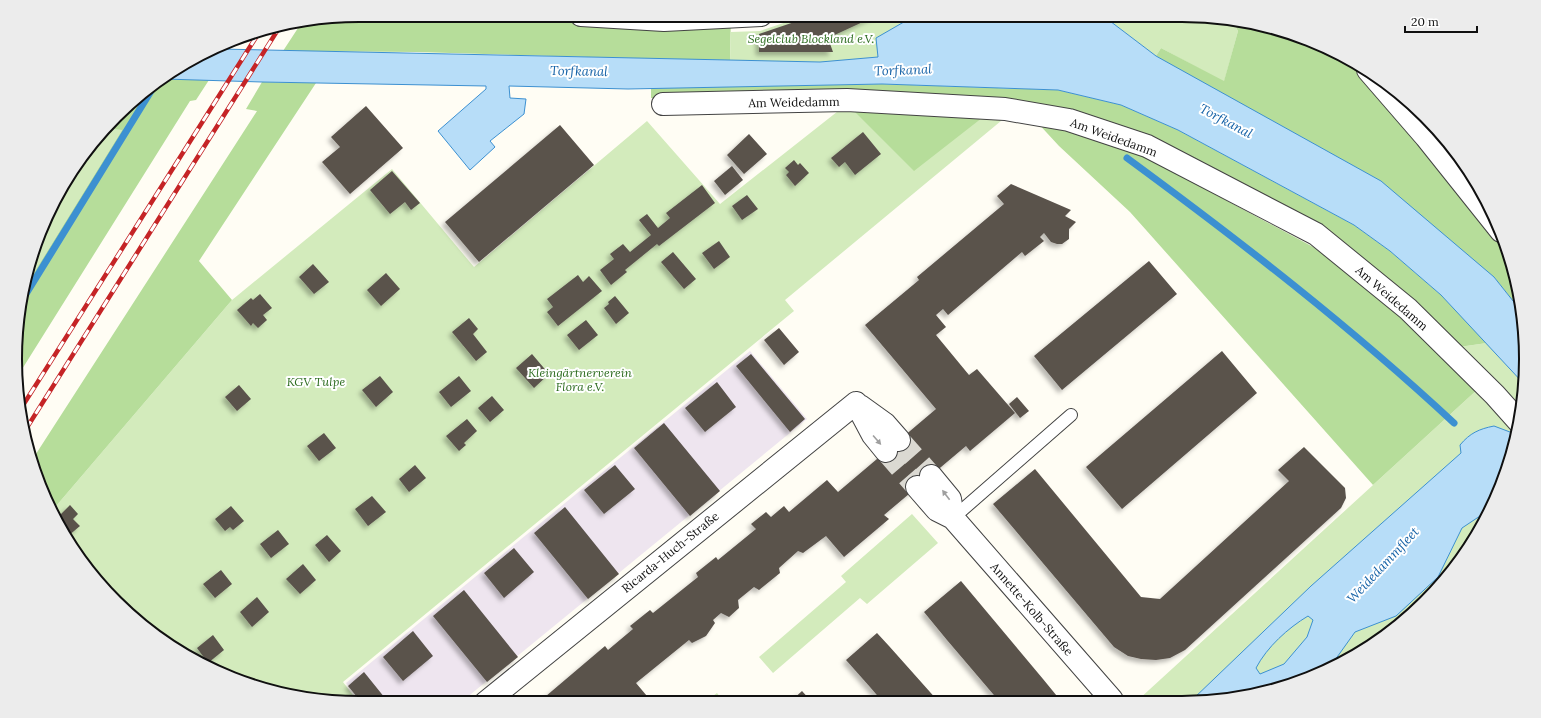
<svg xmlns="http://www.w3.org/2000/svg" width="1541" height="718" font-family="Lora,serif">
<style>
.industrial{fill:#eee5ef}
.green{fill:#d3ebbc}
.forest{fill:#b6dd9a}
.water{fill:#b7ddf8;stroke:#3c90d1;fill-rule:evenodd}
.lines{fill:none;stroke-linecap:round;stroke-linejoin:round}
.stream{stroke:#3c90d1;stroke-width:7}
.building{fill:#5a524c;filter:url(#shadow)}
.street-tunnel{stroke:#dbd9d2;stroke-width:22;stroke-dasharray:22 11;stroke-linecap:butt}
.lane-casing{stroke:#434343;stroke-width:14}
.street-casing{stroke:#434343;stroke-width:24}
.lane{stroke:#fff;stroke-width:12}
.street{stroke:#fff;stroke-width:22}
.rail-casing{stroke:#c52426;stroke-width:4.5}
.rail{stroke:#fff;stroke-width:3;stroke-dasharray:9;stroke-linecap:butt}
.oneway{fill:#9f9f9f}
.labels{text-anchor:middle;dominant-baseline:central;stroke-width:4;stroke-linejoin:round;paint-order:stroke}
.park-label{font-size:12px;font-style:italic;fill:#2b6b1e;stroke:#fff}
.street-label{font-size:12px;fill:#101010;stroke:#fff}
.water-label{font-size:13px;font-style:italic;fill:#1562a7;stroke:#fff}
.rim{fill:none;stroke:#101010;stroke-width:2}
</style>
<defs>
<filter id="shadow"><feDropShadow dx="-3.5" dy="3.5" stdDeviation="2" flood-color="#0004"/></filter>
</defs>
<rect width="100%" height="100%" fill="#fffdf4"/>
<path class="industrial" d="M 750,351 L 807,419 L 460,703 L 362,703 L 346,683 Z"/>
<path class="green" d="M 807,15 L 1057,15 L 878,57 L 820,63 L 730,61 L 731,32 L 760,31 Z
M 1102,15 L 1182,15 L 1232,20 L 1238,31 L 1224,82 L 1161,48 L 1156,56 Z
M 847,104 L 1007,116 L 785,300 L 794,311 L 343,682 L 359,703 L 292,696 L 227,677 L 168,645 L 116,602 L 51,512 L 232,300 L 392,169 L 474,267 L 647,121 L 720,204 Z
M 109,129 L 122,130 L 22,292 L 41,227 L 73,168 Z
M 1487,343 L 1524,384 L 1521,412 L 1459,347 Z
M 1478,389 L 1518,430 L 1500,491 L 1455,568 L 1392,632 L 1314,677 L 1227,700 L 1138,700 Z
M 912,514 L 938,543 L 867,604 L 860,598 L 773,673 L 759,657 L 846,582 L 841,576 Z
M 717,693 L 724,702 L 705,702 Z"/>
<path class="forest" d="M 359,15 L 731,15 L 730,61 L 416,52 L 283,51 L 300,25 Z
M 1232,20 L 1249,22 L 1314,41 L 1373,73 L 1425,116 L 1468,168 L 1500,228 L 1519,292 L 1521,311 L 1494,277 L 1156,56 L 1161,48 L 1224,81 L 1238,31 Z
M 164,79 L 209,80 L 196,100 L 190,101 L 19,374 L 22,292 L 122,130 L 109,129 L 149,86 Z
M 262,82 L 316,83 L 199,261 L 232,300 L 51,512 L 34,457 L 257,111 L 246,109 Z
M 882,84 L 1058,90 L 1121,105 L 1178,130 L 1354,225 L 1390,251 L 1441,295 L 1487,343 L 1459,347 L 1403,292 L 1080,115 L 730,95 L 651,98 L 651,88 Z
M 847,104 L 987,114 L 914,171 Z
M 1035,120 L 1140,154 L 1315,248 L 1394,309 L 1478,389 L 1373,485 L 1130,212 L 1059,146 Z"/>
<path class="water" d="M 916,15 L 1102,15 L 1156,56 L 1381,181 L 1494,277 L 1521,311 L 1526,359 L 1524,384 L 1441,295 L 1390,251 L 1354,225 L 1178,130 L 1121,105 L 1058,90 L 882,84 L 628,89 L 509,86 L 510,98 L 526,99 L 524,114 L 490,141 L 495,147 L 470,170 L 438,131 L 486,89 L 486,86 L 262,82 L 164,79 L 220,49 L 820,62 L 878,57 L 876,38 Z
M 1494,426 L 1510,432 L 1516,439 L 1500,491 L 1487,513 L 1480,516 L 1462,528 L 1438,577 L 1396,616 L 1355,632 L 1330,667 L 1314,677 L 1227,700 L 1192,700 L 1311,586 L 1461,453 L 1460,445 C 1470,433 1479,429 1494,426 ZM 1308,616 L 1313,620 L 1307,637 L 1284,664 L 1260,674 L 1256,668 C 1267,647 1288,628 1308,616 Z"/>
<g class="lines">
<path class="stream" d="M 1127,158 C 1240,241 1351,327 1454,423
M 21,302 L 156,83"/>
</g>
<path class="building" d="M 815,15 L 878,15 L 828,38 L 833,52 L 759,52 L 759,34 Z
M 366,106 L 403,148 L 350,194 L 322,162 L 340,147 L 331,137 Z
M 560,125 L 594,165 L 479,262 L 445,222 Z
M 863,132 L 881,154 L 855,175 L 845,162 L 839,167 L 831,158 Z
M 749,134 L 767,154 L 744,174 L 727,155 Z
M 794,160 L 798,165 L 800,163 L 809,173 L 795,186 L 786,175 L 789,172 L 785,168 Z
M 732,166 L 743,180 L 725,195 L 714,181 Z
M 392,171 L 420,203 L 411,210 L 405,202 L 390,214 L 370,190 Z
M 1011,184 L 1071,210 L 1065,216 L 1076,222 L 1069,229 L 1069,239 L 1062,244 L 1057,244 L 1051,242 L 1044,233 L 1040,237 L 1044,241 L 1025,256 L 1022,252 L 948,315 L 943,309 L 936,315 L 946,327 L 936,335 L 969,375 L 977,369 L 1015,413 L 970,451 L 966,446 L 884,515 L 889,519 L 844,557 L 826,536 L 803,553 L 798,551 L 779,568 L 780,573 L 759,590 L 754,587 L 738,600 L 739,608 L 729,617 L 721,613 L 713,620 L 715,623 L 706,636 L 692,643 L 689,640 L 636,683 L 652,702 L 539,702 L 605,646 L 608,650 L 633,629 L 630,626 L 650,610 L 653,613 L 698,577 L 696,573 L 716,557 L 718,560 L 756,529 L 751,524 L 766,512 L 771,517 L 784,506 L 789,512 L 827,480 L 838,492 L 936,409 L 865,325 L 919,280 L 917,277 L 1004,204 L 997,196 Z
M 702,185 L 715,203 L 659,246 L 657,244 L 625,270 L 627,272 L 611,285 L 600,270 L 614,259 L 610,254 L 623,244 L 630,252 L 651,235 L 639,220 L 647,214 L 658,228 L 670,218 L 666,213 Z
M 747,195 L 758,209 L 742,220 L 732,206 Z
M 719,241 L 730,257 L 714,269 L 702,253 Z
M 673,252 L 696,279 L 684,289 L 661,262 Z
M 1149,261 L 1177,294 L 1062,390 L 1034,356 Z
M 313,264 L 329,282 L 314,294 L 299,277 Z
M 386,273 L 400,289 L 381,306 L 367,290 Z
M 578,275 L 583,282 L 589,276 L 602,291 L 558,326 L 547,312 L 553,307 L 547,299 Z
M 260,294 L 272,308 L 263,315 L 267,320 L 258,328 L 253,323 L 251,326 L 237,310 L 251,298 L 253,300 Z
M 615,296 L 629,313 L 616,324 L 604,308 L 609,304 L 608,302 Z
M 469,318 L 478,329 L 473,334 L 487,352 L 476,361 L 452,332 Z
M 586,320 L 598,335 L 579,350 L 567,335 Z
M 779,328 L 799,352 L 784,365 L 764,340 Z
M 1222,351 L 1257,393 L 1122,509 L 1086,467 Z
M 532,354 L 549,374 L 534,388 L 516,368 Z
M 751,354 L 805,419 L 790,432 L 736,366 Z
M 380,376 L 393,392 L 376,407 L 362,390 Z
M 459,376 L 471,391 L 451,407 L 439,392 Z
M 717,382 L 736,407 L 705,432 L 685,408 Z
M 239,385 L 251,399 L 237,411 L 225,397 Z
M 492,396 L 504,410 L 490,422 L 478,408 Z
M 1017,397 L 1029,411 L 1020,418 L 1009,404 Z
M 467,419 L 477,431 L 464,443 L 466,445 L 459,451 L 446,436 Z
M 664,423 L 720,491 L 690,516 L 634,448 Z
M 324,433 L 336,448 L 319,461 L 307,446 Z
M 1304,447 L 1345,488 L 1346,498 L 1341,508 L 1185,650 L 1170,658 L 1156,660 L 1141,659 L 1128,656 L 1114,647 L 993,504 L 1035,469 L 1141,597 L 1160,599 L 1289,481 L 1278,470 Z
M 415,465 L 426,478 L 409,492 L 399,479 Z
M 615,465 L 635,489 L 604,514 L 584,490 Z
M 372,496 L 386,512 L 368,526 L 355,509 Z
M 70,505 L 78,514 L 73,519 L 80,526 L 68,536 L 56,519 Z
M 231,506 L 244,521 L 233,530 L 230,527 L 225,531 L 215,519 Z
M 565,507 L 619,574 L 588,599 L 534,533 Z
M 278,530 L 289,544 L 271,558 L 260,544 Z
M 327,535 L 341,551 L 329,562 L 315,545 Z
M 514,548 L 534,572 L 504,598 L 484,573 Z
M 303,564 L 316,580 L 300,594 L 286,579 Z
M 221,570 L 232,584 L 215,598 L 203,584 Z
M 961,581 L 1043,679 L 1061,701 L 999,701 L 947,640 L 924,612 Z
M 464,590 L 518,657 L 487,682 L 433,616 Z
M 257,597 L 269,612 L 252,627 L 240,612 Z
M 413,631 L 433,656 L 403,681 L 383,657 Z
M 877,633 L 889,646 L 938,701 L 882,701 L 870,687 L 846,660 Z
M 213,635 L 224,650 L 208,663 L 197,648 Z
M 364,672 L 389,703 L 362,703 L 348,686 Z
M 802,691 L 811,701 L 790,702 Z"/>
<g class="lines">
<path class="street-tunnel" d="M 899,440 L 931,476
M 886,451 L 917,487"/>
<g class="lane-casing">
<path id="lane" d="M 953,518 L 1071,415"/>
</g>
<g class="street-casing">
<path id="street" d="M 581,15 L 664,20 L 761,15
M 1368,70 L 1426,137 L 1501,231
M 663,104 L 847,100 L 1005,109 L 1069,120 L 1147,146 L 1316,234 L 1408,309 L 1495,395 L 1520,423
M 856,403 L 873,435 L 886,451
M 860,406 L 885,424 L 899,440
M 931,476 L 950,499 L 953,518
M 917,487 L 937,510 L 953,518 L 1112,700
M 485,703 L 856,403"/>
</g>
<use href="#lane" class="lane"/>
<use href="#street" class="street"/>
<g class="rail-casing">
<path id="rail" d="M 20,410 L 260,31
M 26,429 L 279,28"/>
</g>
<use href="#rail" class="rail"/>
</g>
<defs><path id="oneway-solid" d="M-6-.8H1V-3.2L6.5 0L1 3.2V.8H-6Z"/></defs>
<g class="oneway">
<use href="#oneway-solid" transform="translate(877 440) rotate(49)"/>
<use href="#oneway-solid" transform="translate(946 495) rotate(-127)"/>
</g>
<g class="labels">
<g class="park-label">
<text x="811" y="38">Segelclub Blockland e.V.</text>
<text x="580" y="372">Kleingärtnerverein<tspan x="580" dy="14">Flora e.V.</tspan></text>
<text x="316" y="381">KGV Tulpe</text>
</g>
<g class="street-label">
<text transform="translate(794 102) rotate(-1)">Am Weidedamm</text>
<text transform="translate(1114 137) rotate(20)">Am Weidedamm</text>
<text transform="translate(1392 298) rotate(41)">Am Weidedamm</text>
<text transform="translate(670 552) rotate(-39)">Ricarda-Huch-Straße</text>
<text transform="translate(1032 609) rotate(49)">Annette-Kolb-Straße</text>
</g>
<g class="water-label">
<text transform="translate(903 70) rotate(-2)">Torfkanal</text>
<text transform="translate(579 71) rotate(1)">Torfkanal</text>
<text transform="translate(1226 121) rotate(28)">Torfkanal</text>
<text transform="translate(1383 565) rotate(-47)">Weidedammfleet</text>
</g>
</g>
<path d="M0 0H1541V718H0ZM359 22H1182A337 337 0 0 1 1519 359V359A337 337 0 0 1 1182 696H359A337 337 0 0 1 22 359V359A337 337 0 0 1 359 22Z" fill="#ececec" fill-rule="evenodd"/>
<path class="rim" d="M359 22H1182A337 337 0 0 1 1519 359V359A337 337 0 0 1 1182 696H359A337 337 0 0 1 22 359V359A337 337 0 0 1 359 22Z"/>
<path d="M1405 26v6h72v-6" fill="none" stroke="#101010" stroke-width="2"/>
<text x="1411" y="26" font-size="12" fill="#101010" stroke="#ffffff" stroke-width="3" paint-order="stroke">20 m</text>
</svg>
